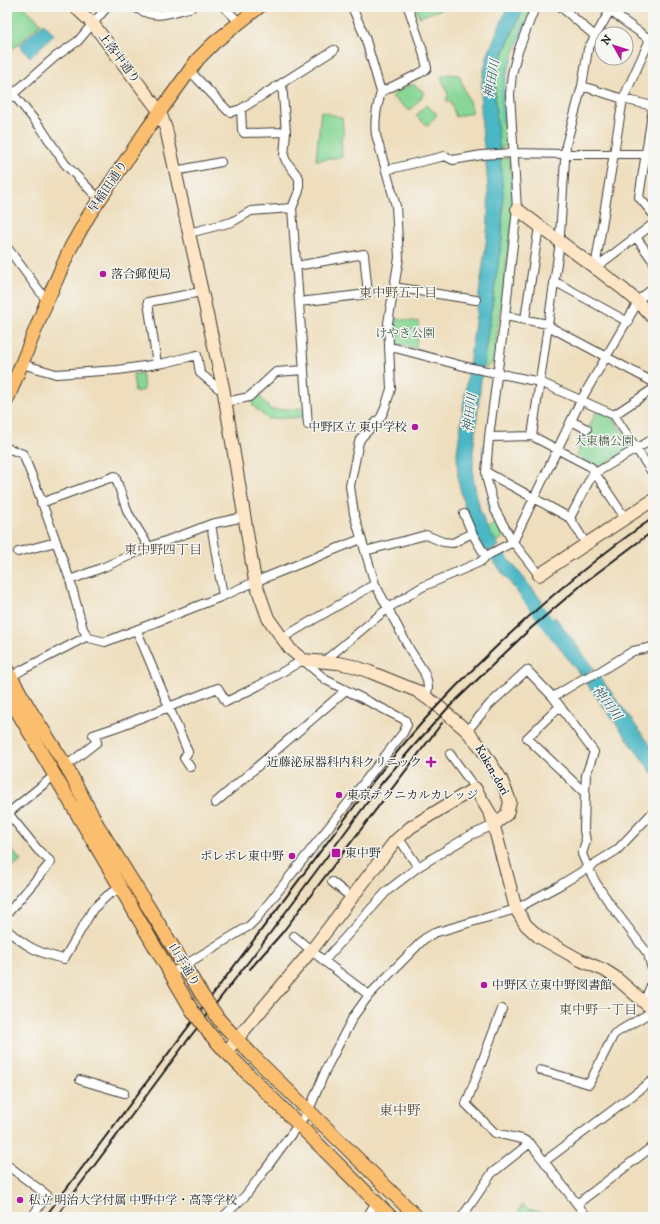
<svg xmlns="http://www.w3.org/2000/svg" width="660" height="1224" font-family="'IM FELL DW Pica','Noto Serif JP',serif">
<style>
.green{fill:#88d796;stroke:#527a59}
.water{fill:#4ab7c5;stroke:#336a70}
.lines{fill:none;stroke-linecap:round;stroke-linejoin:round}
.stream{stroke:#4ab7c5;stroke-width:2}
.river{stroke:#4ab7c5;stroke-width:13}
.street-casing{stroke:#3c3934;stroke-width:10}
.secondary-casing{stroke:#3c3934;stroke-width:14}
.primary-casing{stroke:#3c3934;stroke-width:15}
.street{stroke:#fff;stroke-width:8}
.secondary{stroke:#fde5c5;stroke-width:12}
.primary{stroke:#fbbe6e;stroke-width:13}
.rail{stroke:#1c1c1c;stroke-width:2}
.primary-bridge-casing{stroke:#3c3934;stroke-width:15;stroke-linecap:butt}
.primary-bridge{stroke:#fbbe6e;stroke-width:13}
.poi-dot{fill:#b5179e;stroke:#f6f6f2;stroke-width:1.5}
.labels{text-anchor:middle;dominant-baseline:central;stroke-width:3;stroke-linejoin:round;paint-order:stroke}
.street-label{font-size:12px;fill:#1c1c1c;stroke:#f6f6f2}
.poi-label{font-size:12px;fill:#1c1c1c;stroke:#f6f6f2;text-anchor:start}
.park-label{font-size:12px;fill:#425d47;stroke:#f6f6f2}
.water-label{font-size:13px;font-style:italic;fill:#2e5a60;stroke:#f6f6f2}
.neighbourhood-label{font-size:13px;fill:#5a4b39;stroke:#f6f6f2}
.quarter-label{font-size:14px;fill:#5a4b39;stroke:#f6f6f2}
</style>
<rect width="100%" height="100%" fill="#f6f6f2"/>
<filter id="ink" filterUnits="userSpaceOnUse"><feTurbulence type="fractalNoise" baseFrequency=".025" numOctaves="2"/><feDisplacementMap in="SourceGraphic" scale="8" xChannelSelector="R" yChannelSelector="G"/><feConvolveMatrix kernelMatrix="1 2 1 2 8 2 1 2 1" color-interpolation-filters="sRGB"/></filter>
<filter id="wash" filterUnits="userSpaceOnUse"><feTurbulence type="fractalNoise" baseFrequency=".012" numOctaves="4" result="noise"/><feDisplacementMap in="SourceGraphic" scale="16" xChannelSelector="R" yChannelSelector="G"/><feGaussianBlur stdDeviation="0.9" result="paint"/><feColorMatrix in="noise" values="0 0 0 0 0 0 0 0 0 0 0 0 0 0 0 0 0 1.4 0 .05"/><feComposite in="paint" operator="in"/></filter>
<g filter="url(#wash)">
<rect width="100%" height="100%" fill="#eedebd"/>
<path class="green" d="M 7,7 L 24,7 L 41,23 L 7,54 Z
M 416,7 L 441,7 L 442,9 L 419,17 Z
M 523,7 L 533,7 C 522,34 504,68 504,98 C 503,113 507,129 507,144 L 505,147 L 499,149 C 497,123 491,95 498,70 C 504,48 516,29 523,7 Z
M 449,74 L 459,75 L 473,112 L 456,117 L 450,101 L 448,102 L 446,98 L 449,97 L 441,77 Z
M 413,84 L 425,93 L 410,111 L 392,97 L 398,90 Z
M 426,105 L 437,114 L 428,126 L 416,116 Z
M 321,111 L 342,118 L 344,136 L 341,137 L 342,157 L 316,160 Z
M 508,158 L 510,161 L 512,189 L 513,218 L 493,363 L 487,367 L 483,367 L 502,238 L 503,206 L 500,159 Z
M 392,318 L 419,322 L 416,348 L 392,343 Z
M 142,373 L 144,390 L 135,392 L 133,374 Z
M 258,394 L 271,410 L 303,408 L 304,417 L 268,419 L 253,406 L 252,399 Z
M 597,410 L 612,417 L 630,443 L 628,450 L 601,466 L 596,466 L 576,455 Z
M 496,524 L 505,536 L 496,543 L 487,528 Z
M 7,844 L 21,861 L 7,872 Z
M 522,1205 L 526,1208 L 555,1217 L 516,1217 Z"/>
<path class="water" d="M 507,7 L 523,7 C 518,23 509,37 503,53 C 498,68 495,82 495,98 L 503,192 L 502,238 L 482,372 L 473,452 L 473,478 L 480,510 L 487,528 L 499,546 L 486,553 L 473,531 L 465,508 L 458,480 L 457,453 L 486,243 C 488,225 489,207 488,188 C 486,149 476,109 484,70 C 488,48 500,28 507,7 Z
M 44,23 L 54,35 L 30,57 L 19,45 Z
M 503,552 L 542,601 L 531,610 L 491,558 Z
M 555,617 L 594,669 L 581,676 L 544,627 Z
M 599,676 L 653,749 L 653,774 L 586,683 Z"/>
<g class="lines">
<path class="stream" d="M 529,12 L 530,7
M 518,42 L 522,28 L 526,22
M 502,122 C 500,102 501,76 512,59
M 483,446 L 483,457
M 488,499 L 490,512 L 494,520"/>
<path class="river" d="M 526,594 L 558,637"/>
</g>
</g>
<g filter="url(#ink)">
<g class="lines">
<g class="street-casing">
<path id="street" d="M 134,7 C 158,21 168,13 192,7
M 224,7 L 239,22
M 352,7 L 365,37 L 381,92
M 408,7 L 422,48 L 427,68 L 425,70 L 420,73 L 381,92 C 377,107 374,120 376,135 L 396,206 L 399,258 L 388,323 L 391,389 L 385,408 L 381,417 L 361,438 L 359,442 L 350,486 L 354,514 L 375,584 L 410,650 L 424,672 L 427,680 L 428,688 L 426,697
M 535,7 L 517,54 L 512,74 L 510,94 L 517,209 L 505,316 L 489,437 L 486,472 L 487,480 L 495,510 L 513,542 L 539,575
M 561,7 L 595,36
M 612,7 L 588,49 L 582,86 L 623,99 L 653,106
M 610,11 L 649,39
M 189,70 L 228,111 L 231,112 L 241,109 L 334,50
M 282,83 L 286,132 L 284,156 L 286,161 L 299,178 L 299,191 L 292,208 L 308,425
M 13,94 L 41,128 L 65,164 L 99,199
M 7,100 L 13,94 L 55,57 L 78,41 L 107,7
M 653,108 L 639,197 L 653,214
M 241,109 L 242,130 L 244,133 L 286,132
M 386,170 L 445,156 L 453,160 L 482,155 L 513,153 L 566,154 L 653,154
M 175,171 L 221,162
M 189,233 L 232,222 L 251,211 L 292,208
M 636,237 L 653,261
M 7,251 L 9,250 L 47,301
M 296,266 L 364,254 L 368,294 L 299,302
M 595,268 L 623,99 L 653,33
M 595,268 L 653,224
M 554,281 L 628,322
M 394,287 L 476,300
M 505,316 L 548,324 L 552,328 L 653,382
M 525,319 L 538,233 L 542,228
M 389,349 L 395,348 L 467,367 L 540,382 L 614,415 L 653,474
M 22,364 L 56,374 L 118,370 L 164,363 L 197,355 L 200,373 L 218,388 L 223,387
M 157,364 L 148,302 L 201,292
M 226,402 L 249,397 L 276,372 L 304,370
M 614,415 L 653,389
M 571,421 L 587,429
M 532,436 L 559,249 L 566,145 L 582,86
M 489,437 L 532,436 L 591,467 L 625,518
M 7,448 L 23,454 L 36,486 L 70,580 L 83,629 L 89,638 L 105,642 L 223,596 L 252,583 L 361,539
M 486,472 L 570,518 L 586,544
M 41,503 L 115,476 L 128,513 L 149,547
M 464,514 L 472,533 L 486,557
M 570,518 L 592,475 L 653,439
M 211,524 L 223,596
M 365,551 L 426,535 L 443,542 L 453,543 L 472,533
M 18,552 L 56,542
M 70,580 L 104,567 L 149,547 L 193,531 L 211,524 L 244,517
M 137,631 L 188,752 L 184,758 L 190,767
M 282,638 L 375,584
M 323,662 L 388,608 L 422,587 L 480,562 L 488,555 L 513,542 L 581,400 L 638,302 L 642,297 L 653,288
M 11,677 L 24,669 L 84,638 L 86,635
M 553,697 L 581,680 L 599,672 L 633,651 L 653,647
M 560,706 L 527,738 L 585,793 L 584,830 L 586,841 L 582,854 L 588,868 L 596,883 L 610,904 L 648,954 L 653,973
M 467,731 L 490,704 L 527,670 L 553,697 L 594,752 L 586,775 L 585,793
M 450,754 L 475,788
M 66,766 L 97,742 L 93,735 L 117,727 L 218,688 L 226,702 L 258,686 L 303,660 L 326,680 L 405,720 L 407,725 L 403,733 L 257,918 L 249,926 L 170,974
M 215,803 L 346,690
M 7,814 L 55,775
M 398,837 L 418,867
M 332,882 L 352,898
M 7,914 L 51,862 L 38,850 L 8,813
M 7,930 C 27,947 38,953 64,959 L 93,909 L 108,895 L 121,888
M 294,936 L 324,961 L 369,995
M 324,961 L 387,891 L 418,867 L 469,836 L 494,825
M 644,1003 L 653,980
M 502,1009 L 466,1104 L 495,1133 L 522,1139 L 530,1143 L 587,1217
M 540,1070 L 589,1084 L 614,1034 L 653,1011
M 80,1080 L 124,1093
M 545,1161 L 653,1080
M 7,1165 L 47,1195 L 32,1217
M 577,1204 L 653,1146
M 223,1217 L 245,1196 L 262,1174 L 309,1110 L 326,1069 L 353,1017 L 369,995 L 424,939 L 434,933 L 516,909 L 560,885 L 617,850 L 653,812
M 367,1217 L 376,1202
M 462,1217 L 492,1173 L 530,1143
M 647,1217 L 653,1212"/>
</g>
<g class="secondary-casing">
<path id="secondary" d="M 75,7 L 93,24 L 160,112 L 166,129 L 223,387 L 255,581 L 268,618 L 290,649 L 303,660 L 338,663 L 353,666 L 370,672 L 417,691 L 437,705 L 467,731 L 479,745 L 501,779 L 508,796 L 510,802 L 507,814 L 494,825
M 517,209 L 623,289 L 638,302 L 653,318
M 539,575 L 653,500
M 226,1052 L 311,951 L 395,841 L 411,827 L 475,788 L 491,815 L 516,909 L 526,925 L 539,937 L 580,960 L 604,970 L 615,977 L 653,1010"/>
</g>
<g class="primary-casing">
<path id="primary" d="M 7,400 L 47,301 L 71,247 L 89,215 L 148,128 L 198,59 L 215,42 L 259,7
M 7,670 L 30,710 L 66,766 L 98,826 L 165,934 L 202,995
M 7,694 L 192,1010
M 220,1021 L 251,1054 L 417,1217
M 209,1033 L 226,1052 L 391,1217"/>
</g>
<use href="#street" class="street"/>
<use href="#secondary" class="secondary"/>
<use href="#primary" class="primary"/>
<path class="rail" d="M 250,969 L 282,933 L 442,723
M 45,1217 L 375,779 C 396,753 417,727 440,703 C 505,635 576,571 653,518
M 56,1217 L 190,1037 L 256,952 L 381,784 L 411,749 L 447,709 L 530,629 L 585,582 L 653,531"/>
<g class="primary-bridge-casing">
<path id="primary-bridge" d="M 202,995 L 220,1021
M 192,1010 L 209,1033"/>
</g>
<use href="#primary-bridge" class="primary-bridge"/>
</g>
</g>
<g class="poi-dot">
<circle cx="103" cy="274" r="4"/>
<circle cx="415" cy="427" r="4"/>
<path d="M429 756h4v4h4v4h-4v4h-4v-4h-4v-4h4z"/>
<circle cx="339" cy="795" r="4"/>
<rect x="331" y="848" width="10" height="10" rx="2"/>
<circle cx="292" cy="856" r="4"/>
<circle cx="484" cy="985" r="4"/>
<circle cx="20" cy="1200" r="4"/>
</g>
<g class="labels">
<g class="street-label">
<text transform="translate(119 58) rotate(53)">上落中通り</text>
<text transform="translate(108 187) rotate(-56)">早稲田通り</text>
<text transform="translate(492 770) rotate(60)">Kuken-dori</text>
<text transform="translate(184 965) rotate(59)">山手通り</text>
</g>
<g class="poi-label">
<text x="111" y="274">落合郵便局</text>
<text x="407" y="427" text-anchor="end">中野区立 東中学校</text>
<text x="422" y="762" text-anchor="end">近藤泌尿器科内科クリニック</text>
<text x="347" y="795">東京テクニカルカレッジ</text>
<text x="345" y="853">東中野</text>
<text x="284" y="856" text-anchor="end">ポレポレ東中野</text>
<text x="492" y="985">中野区立東中野図書館</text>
<text x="28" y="1200">私立 明治大学付属 中野中学・高等学校</text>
</g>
<g class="park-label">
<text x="405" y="333">けやき公園</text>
<text x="604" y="441">大東橋公園</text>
</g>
<g class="water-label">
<text transform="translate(492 79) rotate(-80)">神田川</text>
<text transform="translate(470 413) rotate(-83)">神田川</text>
<text transform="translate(607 703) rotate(53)">神田川</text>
</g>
<g class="neighbourhood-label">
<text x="398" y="293">東中野五丁目</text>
<text x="163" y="550">東中野四丁目</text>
<text x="598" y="1010">東中野一丁目</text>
</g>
<g class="quarter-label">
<text x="400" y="1111">東中野</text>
</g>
</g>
<rect width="660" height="1224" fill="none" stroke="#f6f6f2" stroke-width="24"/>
<g transform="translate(614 46) rotate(309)"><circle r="19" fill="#f6f6f2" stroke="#9f9f9c"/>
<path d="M0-3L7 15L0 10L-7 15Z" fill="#b5179e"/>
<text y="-6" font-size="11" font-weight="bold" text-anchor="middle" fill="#1c1c1c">N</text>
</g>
</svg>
